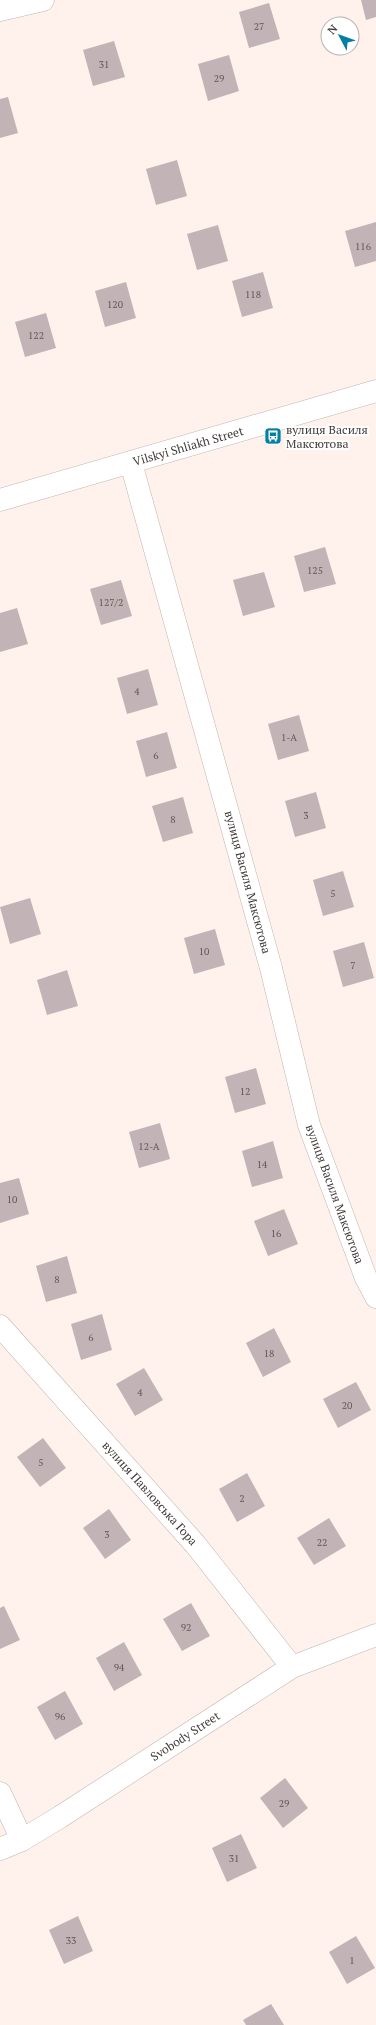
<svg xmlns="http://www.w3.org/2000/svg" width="376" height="2025" font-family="'PT Serif',serif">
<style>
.building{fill:#c2b4b6}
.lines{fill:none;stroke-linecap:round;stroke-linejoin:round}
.street-casing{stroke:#c1b4af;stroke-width:23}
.secondary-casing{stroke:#c1b4af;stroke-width:23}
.street{stroke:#fff;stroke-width:22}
.secondary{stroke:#fff;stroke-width:22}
.labels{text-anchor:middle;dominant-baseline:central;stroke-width:4;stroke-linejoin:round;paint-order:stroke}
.number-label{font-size:10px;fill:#605958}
.poi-label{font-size:12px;fill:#403b39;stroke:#fff;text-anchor:start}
.street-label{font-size:12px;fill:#403b39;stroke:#fff}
</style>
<rect width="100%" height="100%" fill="#fff1ec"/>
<path class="building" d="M 361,0 L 376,0 L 376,17 L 366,20 Z
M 269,3 L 280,39 L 249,48 L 239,12 Z
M 114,41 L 125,77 L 93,86 L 83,50 Z
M 229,55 L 239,91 L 208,101 L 198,64 Z
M 8,97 L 18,133 L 0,138 L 0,99 Z
M 177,160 L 187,196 L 156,205 L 146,169 Z
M 376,222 L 376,261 L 355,267 L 345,231 Z
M 218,225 L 228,261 L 197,270 L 187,234 Z
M 263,272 L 273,308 L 242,317 L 232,281 Z
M 126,282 L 136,318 L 105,327 L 95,291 Z
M 46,313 L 56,348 L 25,357 L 15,322 Z
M 325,547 L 336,584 L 304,592 L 294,556 Z
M 264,572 L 275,607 L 243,616 L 233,580 Z
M 121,580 L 132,616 L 101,625 L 90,589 Z
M 17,608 L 28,644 L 0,652 L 0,613 Z
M 148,669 L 158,705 L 127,714 L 117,678 Z
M 299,715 L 309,751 L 278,760 L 268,724 Z
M 167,732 L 177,768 L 146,777 L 136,741 Z
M 316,792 L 326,828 L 295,837 L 285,801 Z
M 183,797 L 193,833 L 163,842 L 152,806 Z
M 343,871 L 354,907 L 323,916 L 313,880 Z
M 30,898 L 41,934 L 10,944 L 0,907 Z
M 215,929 L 225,965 L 194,974 L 184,938 Z
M 364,942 L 374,978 L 343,987 L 333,951 Z
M 67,970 L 78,1006 L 47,1015 L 37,980 Z
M 256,1068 L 266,1104 L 235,1113 L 225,1077 Z
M 160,1123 L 170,1159 L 139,1168 L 129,1132 Z
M 273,1141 L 283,1178 L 252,1187 L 242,1151 Z
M 19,1178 L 29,1214 L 0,1223 L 0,1183 Z
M 284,1209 L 298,1244 L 268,1256 L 254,1221 Z
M 67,1256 L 77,1293 L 46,1302 L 36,1266 Z
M 102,1314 L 112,1350 L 81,1360 L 71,1324 Z
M 274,1328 L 291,1362 L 263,1377 L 246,1343 Z
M 144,1368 L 163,1400 L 135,1416 L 116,1384 Z
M 356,1382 L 371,1410 L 338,1428 L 323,1399 Z
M 43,1438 L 66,1468 L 40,1487 L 17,1457 Z
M 247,1473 L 265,1506 L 237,1522 L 219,1489 Z
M 109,1509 L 131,1540 L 105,1559 L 83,1528 Z
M 329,1518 L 346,1546 L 314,1565 L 297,1538 Z
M 191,1603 L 210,1636 L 182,1651 L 163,1619 Z
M 4,1606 L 20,1640 L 0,1649 L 0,1608 Z
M 124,1642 L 142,1675 L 114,1691 L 96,1658 Z
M 65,1691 L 83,1724 L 55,1740 L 37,1707 Z
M 285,1778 L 308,1808 L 283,1828 L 260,1798 Z
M 241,1834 L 257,1868 L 227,1882 L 212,1848 Z
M 78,1916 L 93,1951 L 64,1964 L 49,1930 Z
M 356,1936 L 375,1968 L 347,1984 L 329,1952 Z
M 271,2004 L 284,2025 L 246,2025 L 243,2020 Z"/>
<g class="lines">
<g class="street-casing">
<path id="street" d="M 0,10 L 43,0
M 131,463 L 271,968 L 309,1125 L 366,1278 L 376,1297
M 0,1326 L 195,1544 L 292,1667
M 0,1793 L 22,1840
M 0,1849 L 22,1840 L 60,1817 L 292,1667 L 376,1635"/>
</g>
<g class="secondary-casing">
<path id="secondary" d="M 0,500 L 376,391"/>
</g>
<use href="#street" class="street"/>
<use href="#secondary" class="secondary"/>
</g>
<defs>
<g id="bus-square" transform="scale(0.9)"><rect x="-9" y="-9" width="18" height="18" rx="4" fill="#047ea5" stroke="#fff"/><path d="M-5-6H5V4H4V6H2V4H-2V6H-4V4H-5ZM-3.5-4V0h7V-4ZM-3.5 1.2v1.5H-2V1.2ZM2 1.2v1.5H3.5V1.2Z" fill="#fff"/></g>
</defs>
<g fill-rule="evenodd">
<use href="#bus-square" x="273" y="436"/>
</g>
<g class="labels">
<g class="number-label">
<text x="259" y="26">27</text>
<text x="104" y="64">31</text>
<text x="219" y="78">29</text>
<text x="363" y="246">116</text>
<text x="253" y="294">118</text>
<text x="115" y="304">120</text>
<text x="36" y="335">122</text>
<text x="315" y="570">125</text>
<text x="111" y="602">127/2</text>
<text x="137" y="691">4</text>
<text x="289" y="737">1-А</text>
<text x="156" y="755">6</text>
<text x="306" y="815">3</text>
<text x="173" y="819">8</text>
<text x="333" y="893">5</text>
<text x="204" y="951">10</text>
<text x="353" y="965">7</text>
<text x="245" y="1091">12</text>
<text x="149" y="1146">12-А</text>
<text x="262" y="1164">14</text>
<text x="12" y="1199">10</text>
<text x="276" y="1233">16</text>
<text x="57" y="1279">8</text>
<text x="91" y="1337">6</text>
<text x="269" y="1353">18</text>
<text x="140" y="1392">4</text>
<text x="347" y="1405">20</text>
<text x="41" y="1462">5</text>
<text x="242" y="1498">2</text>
<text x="107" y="1534">3</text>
<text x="322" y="1542">22</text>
<text x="186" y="1627">92</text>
<text x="119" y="1667">94</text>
<text x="60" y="1716">96</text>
<text x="284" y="1803">29</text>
<text x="234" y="1858">31</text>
<text x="71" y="1940">33</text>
<text x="352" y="1960">1</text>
</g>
<g class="poi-label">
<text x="286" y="429">вулиця Василя<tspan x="286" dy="14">Максютова</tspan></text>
</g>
<g class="street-label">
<text transform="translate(188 446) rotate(-16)">Vilskyi Shliakh Street</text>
<text transform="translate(248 882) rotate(75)">вулиця Василя Максютова</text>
<text transform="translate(335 1194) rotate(70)">вулиця Василя Максютова</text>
<text transform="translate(150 1493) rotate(48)">вулиця Павловська Гора</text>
<text transform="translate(185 1736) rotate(-33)">Svobody Street</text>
</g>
</g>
<g transform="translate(340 36) rotate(311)"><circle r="19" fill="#ffffff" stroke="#b3b1b0"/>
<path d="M0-3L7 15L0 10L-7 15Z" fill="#047ea5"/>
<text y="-6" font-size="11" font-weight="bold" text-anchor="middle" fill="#403b39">N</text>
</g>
</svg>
